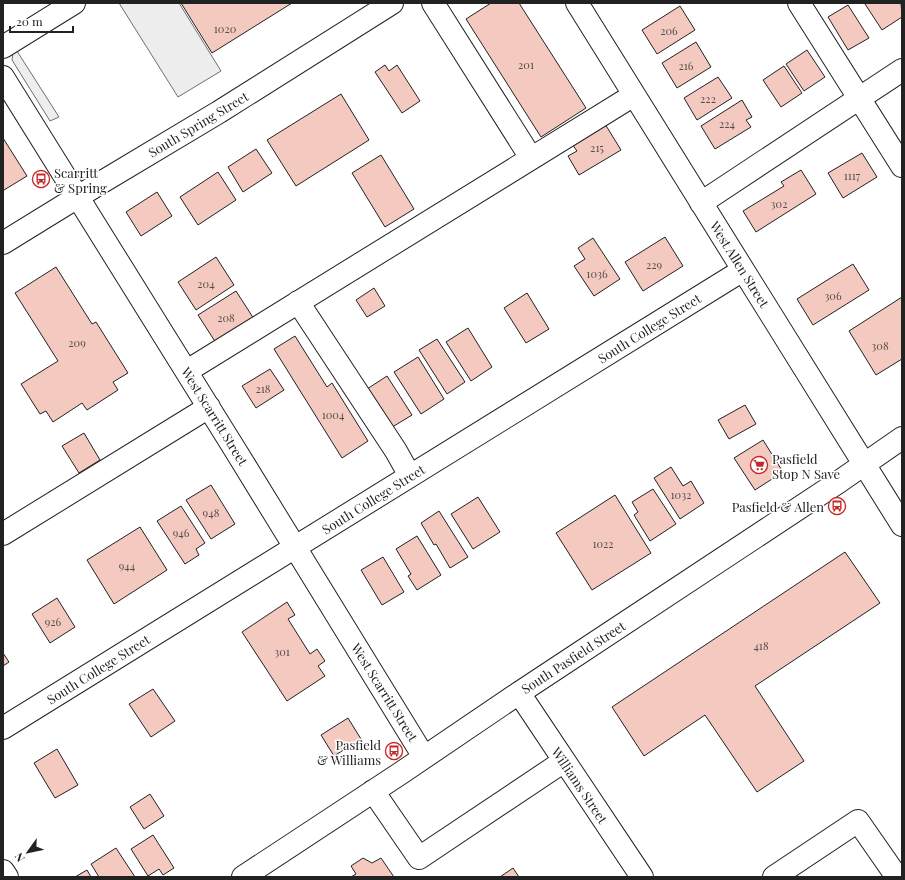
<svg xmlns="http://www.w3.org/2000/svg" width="905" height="880" font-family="'Playfair Display',serif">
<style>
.green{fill:#eee;stroke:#6f6f6f}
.parking{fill:#ededed;stroke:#6f6f6f}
.building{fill:#f3c9c0;stroke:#222}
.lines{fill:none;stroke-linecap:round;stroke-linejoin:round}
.minor-casing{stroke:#222;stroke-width:24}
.minor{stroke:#fff;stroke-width:22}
.labels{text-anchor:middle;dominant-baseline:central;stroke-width:3;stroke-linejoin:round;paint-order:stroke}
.number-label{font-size:11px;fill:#564c4a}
.street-label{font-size:13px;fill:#222;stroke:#fff}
.poi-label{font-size:13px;fill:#222;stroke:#fff;text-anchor:start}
</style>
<rect width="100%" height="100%" fill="#fff"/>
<path class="green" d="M 15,48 L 59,117 L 50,121 L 12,60 L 13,52 Z"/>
<path class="parking" d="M 119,3 L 179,3 L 221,71 L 178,97 Z"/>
<path class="building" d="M 181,3 L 292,3 L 212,53 Z
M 491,3 L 519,3 L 586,108 L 541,137 L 466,19 Z
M 867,3 L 901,3 L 902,17 L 882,30 L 865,4 Z
M 848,5 L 869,38 L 848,50 L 828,17 Z
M 680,6 L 695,30 L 657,54 L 642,30 Z
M 696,42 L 711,67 L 677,88 L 662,63 Z
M 807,50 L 825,77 L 804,91 L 786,64 Z
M 385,65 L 389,71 L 397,65 L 420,101 L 402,113 L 375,72 Z
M 784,66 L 802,93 L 781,107 L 763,80 Z
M 718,77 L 732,98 L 697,120 L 684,98 Z
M 341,94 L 369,140 L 296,186 L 267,140 Z
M 742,100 L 752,117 L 746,120 L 751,127 L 715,149 L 701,126 Z
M 605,124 L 621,150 L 579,175 L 568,156 L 577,151 L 572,144 Z
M 3,138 L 27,176 L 4,190 L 3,189 Z
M 256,149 L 272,173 L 243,192 L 228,167 Z
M 862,153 L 877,177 L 843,198 L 828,173 Z
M 381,155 L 414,209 L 385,227 L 352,173 Z
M 801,170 L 816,194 L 756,232 L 743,211 L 784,186 L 781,182 Z
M 218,172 L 236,200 L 198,225 L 180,197 Z
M 157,192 L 172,216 L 141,236 L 126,212 Z
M 665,237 L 683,266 L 643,291 L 625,262 Z
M 593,238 L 620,279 L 594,296 L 574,266 L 585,259 L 578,248 Z
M 216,257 L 234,285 L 196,310 L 178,282 Z
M 853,264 L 869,290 L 813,325 L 797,299 Z
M 56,267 L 92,324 L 96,322 L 128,373 L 113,382 L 118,390 L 87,410 L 82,403 L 53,422 L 46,411 L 40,414 L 21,384 L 58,361 L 15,293 Z
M 374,288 L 385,306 L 367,317 L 356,300 Z
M 236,291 L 254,319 L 216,343 L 198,315 Z
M 527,293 L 549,329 L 526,343 L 504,308 Z
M 902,297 L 902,359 L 876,375 L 849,331 Z
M 468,328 L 492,367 L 471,381 L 446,342 Z
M 295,336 L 327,387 L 332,383 L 368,441 L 342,458 L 274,349 Z
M 437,339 L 465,382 L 447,394 L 419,350 Z
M 418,357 L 444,399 L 421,414 L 394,372 Z
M 270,369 L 284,390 L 256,408 L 242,386 Z
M 387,376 L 412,415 L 389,429 L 364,391 Z
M 745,405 L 756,424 L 729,439 L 718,420 Z
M 84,433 L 100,460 L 79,473 L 62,446 Z
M 763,440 L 783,472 L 755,490 L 734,458 Z
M 671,467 L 683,486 L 691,481 L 704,503 L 680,519 L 654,478 Z
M 211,485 L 235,524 L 211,539 L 186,500 Z
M 653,489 L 676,524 L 650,541 L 634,515 L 638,512 L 632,502 Z
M 615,495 L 651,553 L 592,590 L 556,533 Z
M 478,497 L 500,532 L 473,549 L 451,514 Z
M 181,506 L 205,543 L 196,549 L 199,555 L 185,564 L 157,521 Z
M 439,511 L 468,557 L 450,568 L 436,544 L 434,545 L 421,523 Z
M 140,527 L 167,570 L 114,604 L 87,560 Z
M 417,536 L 441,575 L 417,590 L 408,576 L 411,574 L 396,549 Z
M 845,552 L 880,603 L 755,686 L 804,761 L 757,792 L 705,715 L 644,756 L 612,707 Z
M 383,557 L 404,592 L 382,605 L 361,570 Z
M 57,598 L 75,627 L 50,643 L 32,614 Z
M 287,602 L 295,615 L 288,619 L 310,654 L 317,649 L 325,661 L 318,666 L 325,676 L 287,701 L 242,632 Z
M 3,653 L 9,662 L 3,666 Z
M 153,689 L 175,721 L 151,737 L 129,704 Z
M 348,718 L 361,739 L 334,756 L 321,735 Z
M 57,749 L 78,785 L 55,798 L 34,763 Z
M 150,794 L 164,816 L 144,829 L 130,807 Z
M 153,835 L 174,868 L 163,875 L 159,869 L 148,876 L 131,849 Z
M 116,848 L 135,877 L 99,877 L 91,864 Z
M 363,858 L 372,863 L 381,858 L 394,877 L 351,877 L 356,874 L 351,866 Z
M 513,868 L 519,877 L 524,877 L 500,877 Z
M 87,870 L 91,877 L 75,877 Z"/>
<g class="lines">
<g class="minor-casing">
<path id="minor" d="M 433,3 L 531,158
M 577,3 L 902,525
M 799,3 L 902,166
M 3,47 L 74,3
M 3,77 L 234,448 L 424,757
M 701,203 L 902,70
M 3,243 L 102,182 L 219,112 L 392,3
M 298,302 L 396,451 L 410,476
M 187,371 L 634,95
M 3,534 L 209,407
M 519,693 L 642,877
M 3,728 L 743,270
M 373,791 L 419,858 L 564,761
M 3,871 L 7,877
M 243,877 L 401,773 L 519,693 L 840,481 L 902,438
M 774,877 L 858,821 L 897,877"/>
</g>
<use href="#minor" class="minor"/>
</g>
<defs>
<g id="bus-ring" transform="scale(0.9)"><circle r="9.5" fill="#fff" stroke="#c62828" stroke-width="1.5"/><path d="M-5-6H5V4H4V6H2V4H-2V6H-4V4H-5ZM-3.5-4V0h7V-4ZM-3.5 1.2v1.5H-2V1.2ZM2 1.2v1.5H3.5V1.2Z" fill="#c62828"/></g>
<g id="supermarket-ring" transform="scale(0.9)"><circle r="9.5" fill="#fff" stroke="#c62828" stroke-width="1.5"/><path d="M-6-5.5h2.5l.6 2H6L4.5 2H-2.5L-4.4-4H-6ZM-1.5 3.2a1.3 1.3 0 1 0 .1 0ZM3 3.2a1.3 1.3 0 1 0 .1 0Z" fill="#c62828"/></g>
</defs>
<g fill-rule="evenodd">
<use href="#bus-ring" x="41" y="179"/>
<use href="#supermarket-ring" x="759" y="465"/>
<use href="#bus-ring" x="837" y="506"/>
<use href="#bus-ring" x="394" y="751"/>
</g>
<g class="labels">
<g class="number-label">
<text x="225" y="28">1020</text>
<text x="669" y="30">206</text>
<text x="526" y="64">201</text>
<text x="686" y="65">216</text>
<text x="708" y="98">222</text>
<text x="727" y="123">224</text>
<text x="597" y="147">215</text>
<text x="852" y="175">1117</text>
<text x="779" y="203">302</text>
<text x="654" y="264">229</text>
<text x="597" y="273">1036</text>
<text x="206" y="283">204</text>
<text x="833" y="295">306</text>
<text x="226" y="317">208</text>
<text x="77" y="342">209</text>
<text x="880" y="345">308</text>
<text x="263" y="388">218</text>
<text x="333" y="414">1004</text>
<text x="681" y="494">1032</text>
<text x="211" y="512">948</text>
<text x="181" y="532">946</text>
<text x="603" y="543">1022</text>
<text x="127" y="565">944</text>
<text x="53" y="621">926</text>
<text x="761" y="645">418</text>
<text x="282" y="651">301</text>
</g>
<g class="street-label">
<text transform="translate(198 124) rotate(-31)">South Spring Street</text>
<text transform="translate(740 264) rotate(58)">West Allen Street</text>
<text transform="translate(649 328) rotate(-32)">South College Street</text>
<text transform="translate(215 416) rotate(58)">West Scarritt Street</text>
<text transform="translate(373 499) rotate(-32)">South College Street</text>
<text transform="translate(573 657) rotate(-33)">South Pasfield Street</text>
<text transform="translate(98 669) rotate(-32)">South College Street</text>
<text transform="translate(385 692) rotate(58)">West Scarritt Street</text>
<text transform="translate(580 785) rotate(56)">Williams Street</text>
</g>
<g class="poi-label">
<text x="54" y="172">Scarritt<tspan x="54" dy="15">&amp; Spring</tspan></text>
<text x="772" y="458">Pasfield<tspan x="772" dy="15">Stop N Save</tspan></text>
<text x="824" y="506" text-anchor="end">Pasfield &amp; Allen</text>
<text x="381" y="744" text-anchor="end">Pasfield<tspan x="381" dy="15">&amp; Williams</tspan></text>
</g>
</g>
<rect width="905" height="880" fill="none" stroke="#222222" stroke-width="8"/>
<g transform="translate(28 852) rotate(237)" stroke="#ffffff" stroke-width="3" paint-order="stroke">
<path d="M0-3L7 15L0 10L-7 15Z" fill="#222222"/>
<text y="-6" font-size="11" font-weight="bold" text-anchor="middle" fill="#222222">N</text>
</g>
<path d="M10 26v6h63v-6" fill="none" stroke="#222222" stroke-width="2"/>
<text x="16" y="26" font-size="12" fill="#222222" stroke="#ffffff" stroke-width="3" paint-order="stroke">20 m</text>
</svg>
